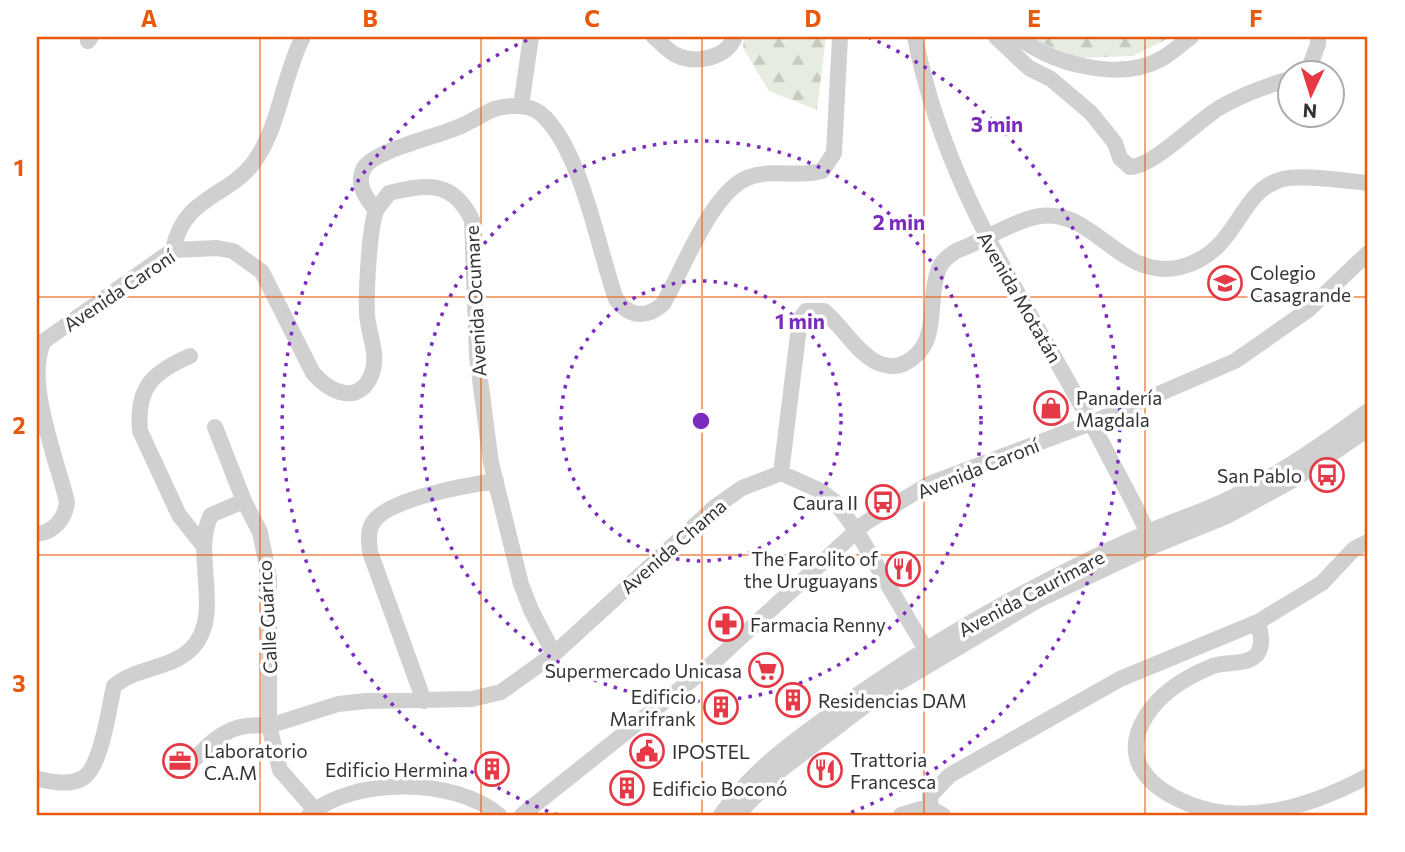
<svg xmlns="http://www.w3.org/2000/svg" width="1405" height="852" font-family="Commissioner,sans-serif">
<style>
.forest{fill:url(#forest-firs)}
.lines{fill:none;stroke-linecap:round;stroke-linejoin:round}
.minor{stroke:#d0d0d0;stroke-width:16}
.grid{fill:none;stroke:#e8590c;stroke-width:2;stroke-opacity:0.55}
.ring{fill:none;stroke:#7b2cbf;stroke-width:3.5;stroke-dasharray:3.5 7}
.labels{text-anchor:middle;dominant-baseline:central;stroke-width:7;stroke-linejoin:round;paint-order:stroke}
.poi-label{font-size:19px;fill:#333;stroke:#fff;text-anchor:start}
.street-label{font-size:19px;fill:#333;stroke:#fff}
.centre{fill:#7b2cbf;stroke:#fff;stroke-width:3.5}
.ring-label{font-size:21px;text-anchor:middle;font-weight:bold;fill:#7b2cbf;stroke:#fff;stroke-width:7;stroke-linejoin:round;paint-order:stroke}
.neatline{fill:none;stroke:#e8590c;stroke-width:2.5}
.grid-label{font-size:23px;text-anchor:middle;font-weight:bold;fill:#e8590c}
</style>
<defs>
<pattern id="forest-firs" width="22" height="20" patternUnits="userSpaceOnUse" patternTransform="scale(1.75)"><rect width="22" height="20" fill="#e6ecdf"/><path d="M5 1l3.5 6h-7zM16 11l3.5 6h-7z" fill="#c6cbc0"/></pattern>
</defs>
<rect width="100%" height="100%" fill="#fff"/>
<path class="forest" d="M 744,37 L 826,37 L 817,110 L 769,91 L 743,48 Z
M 1028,37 L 1171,37 L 1133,56 L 1078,58 Z"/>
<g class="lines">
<path class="minor" d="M 654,37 C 661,43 668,51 676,55 C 695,64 726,59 735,37
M 915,37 C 945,194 1033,311 1105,449 C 1120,479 1138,508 1150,539
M 996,37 L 1029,68 L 1051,79 L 1091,113 L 1115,143 L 1120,158 L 1130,167 C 1154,166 1195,123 1219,108 C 1241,95 1266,86 1290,79
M 1018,37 C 1052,64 1120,82 1161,59 C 1172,53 1181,44 1191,37
M 88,41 L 91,37
M 1307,74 L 1318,44 L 1318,37
M 521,106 L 531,37
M 376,211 C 367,198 355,186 364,168 C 374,150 440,136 461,126 C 472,121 483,114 494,109 C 507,105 529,104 540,113 C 581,147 598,249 616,299 C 629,317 646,319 663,304 C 683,270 711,193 747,178 C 772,168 797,178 822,171 L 834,153 L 840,37
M 173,250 C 183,196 229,197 254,162 C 280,126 283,75 303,37
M 190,356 C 153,372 136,387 140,431 L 179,515 L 202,544
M 215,427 L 244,501
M 781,473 L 821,491 L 835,502 L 856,530 L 932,660
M 37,534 C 54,532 65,519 67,502 C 57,459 24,381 44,341 L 173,250 L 217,248 L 233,251 L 262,272 L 313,373 C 329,392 360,407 372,373 C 379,354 368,333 367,314 C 366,294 369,229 376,211 C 379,205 385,199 389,193 C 427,184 453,180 472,220 L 477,356 L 491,463 L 521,584 L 531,610 L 554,654
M 1258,622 C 1260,632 1264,643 1258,653 C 1249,666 1227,661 1213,666 C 1188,676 1161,692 1146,716 C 1135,734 1131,753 1143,771 C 1152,785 1165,793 1180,800 C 1241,830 1312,806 1368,776
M 424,701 L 370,552 C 369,541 367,530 374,521 C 391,498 468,485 496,481
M 37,779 C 51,781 67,786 81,779 C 101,771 109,707 114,686 C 136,667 171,669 191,649 C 225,616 191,554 211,515 L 244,501 L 260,532 L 269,577 L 269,726 C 228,721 213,740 186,768
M 315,810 L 280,770 L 269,726 L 338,704 L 366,701 L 472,699 L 501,692 L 554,654 L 715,507 L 742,488 L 781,473 L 800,319 L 806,311 L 824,311 C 842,326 854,349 874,361 C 883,366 896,368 905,363 C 942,344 926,303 938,271 C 941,261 949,256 956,251 C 981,242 1015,220 1040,216 C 1095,208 1120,282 1181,267 C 1241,251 1236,191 1283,179 C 1303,174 1347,181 1368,183
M 309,815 C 354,776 455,778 499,815
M 522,815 L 714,662 L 865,523 L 929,484 L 1091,423 L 1235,361 L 1308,310 L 1368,253
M 721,815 C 750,772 796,739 838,709 C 933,640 1039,581 1146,533 C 1170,522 1196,514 1220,503 C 1273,479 1322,445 1368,411
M 737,815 L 782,769 L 883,692 L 1038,600 L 1153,546 L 1227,516 L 1295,479 L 1368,429
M 901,815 L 928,807 L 943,815
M 931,815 L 930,796 L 950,775 L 1120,679 L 1258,622 L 1322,583 L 1354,549 L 1368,542"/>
</g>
<path class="grid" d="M 260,37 L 260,815M 481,37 L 481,815M 702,37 L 702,815M 924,37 L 924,815M 1145,37 L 1145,815M 37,297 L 1368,297M 37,555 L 1368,555"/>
<g class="ring">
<circle cx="701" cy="421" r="140"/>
<circle cx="701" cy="421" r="280"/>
<path d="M558 815A419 419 0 0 1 534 37M868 37A419 419 0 0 1 844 815"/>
</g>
<defs>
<g id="school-ring" transform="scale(1.75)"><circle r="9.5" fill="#fff" stroke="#e63946" stroke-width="1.5"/><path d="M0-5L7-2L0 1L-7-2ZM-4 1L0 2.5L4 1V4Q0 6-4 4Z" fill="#e63946"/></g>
<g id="shop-ring" transform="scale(1.75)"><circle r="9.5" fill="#fff" stroke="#e63946" stroke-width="1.5"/><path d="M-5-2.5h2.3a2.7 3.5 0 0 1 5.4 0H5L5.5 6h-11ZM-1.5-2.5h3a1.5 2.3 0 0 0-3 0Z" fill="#e63946"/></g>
<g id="bus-ring" transform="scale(1.75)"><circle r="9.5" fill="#fff" stroke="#e63946" stroke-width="1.5"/><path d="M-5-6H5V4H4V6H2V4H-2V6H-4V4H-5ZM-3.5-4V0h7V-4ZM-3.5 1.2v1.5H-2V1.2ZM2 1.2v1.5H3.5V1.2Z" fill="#e63946"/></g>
<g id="restaurant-ring" transform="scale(1.75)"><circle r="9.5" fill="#fff" stroke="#e63946" stroke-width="1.5"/><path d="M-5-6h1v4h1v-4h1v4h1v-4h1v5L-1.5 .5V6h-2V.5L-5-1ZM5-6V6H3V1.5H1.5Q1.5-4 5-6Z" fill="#e63946"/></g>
<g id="pharmacy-ring" transform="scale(1.75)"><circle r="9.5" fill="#fff" stroke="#e63946" stroke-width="1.5"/><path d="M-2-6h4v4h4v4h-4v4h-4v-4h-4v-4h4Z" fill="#e63946"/></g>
<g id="supermarket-ring" transform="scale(1.75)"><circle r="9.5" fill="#fff" stroke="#e63946" stroke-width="1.5"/><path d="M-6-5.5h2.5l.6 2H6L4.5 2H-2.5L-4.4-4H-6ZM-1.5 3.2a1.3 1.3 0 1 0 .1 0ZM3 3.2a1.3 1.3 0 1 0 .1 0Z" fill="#e63946"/></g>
<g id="building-ring" transform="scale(1.75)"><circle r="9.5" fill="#fff" stroke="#e63946" stroke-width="1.5"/><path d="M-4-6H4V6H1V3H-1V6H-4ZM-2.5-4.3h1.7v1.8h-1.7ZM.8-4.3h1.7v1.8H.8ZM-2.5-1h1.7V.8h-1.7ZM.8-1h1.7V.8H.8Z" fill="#e63946"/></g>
<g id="civic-ring" transform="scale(1.75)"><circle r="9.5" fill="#fff" stroke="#e63946" stroke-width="1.5"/><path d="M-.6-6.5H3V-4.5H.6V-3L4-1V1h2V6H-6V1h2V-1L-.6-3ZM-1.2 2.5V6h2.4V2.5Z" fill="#e63946"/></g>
<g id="office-ring" transform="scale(1.75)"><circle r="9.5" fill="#fff" stroke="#e63946" stroke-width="1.5"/><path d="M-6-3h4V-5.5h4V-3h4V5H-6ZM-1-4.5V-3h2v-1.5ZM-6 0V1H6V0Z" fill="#e63946"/></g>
</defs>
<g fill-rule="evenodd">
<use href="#school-ring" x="1225" y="283"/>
<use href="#shop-ring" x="1051" y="408"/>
<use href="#bus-ring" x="1327" y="475"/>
<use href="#bus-ring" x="883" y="502"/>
<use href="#restaurant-ring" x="903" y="569"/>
<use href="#pharmacy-ring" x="726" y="624"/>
<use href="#supermarket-ring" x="766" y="670"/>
<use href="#building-ring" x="793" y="700"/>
<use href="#building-ring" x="721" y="707"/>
<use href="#civic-ring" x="647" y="751"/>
<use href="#office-ring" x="180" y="761"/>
<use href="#building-ring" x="492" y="769"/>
<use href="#restaurant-ring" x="825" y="770"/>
<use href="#building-ring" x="627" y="788"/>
</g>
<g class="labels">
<g class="poi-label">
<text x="1250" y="272">Colegio<tspan x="1250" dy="22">Casagrande</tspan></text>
<text x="1076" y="397">Panadería<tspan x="1076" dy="22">Magdala</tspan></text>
<text x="1302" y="475" text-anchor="end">San Pablo</text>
<text x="858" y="502" text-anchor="end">Caura II</text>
<text x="878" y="558" text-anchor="end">The Farolito of<tspan x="878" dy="22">the Uruguayans</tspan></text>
<text x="750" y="624">Farmacia Renny</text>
<text x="742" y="670" text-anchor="end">Supermercado Unicasa</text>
<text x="696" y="696" text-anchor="end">Edificio<tspan x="696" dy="22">Marifrank</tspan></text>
<text x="818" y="700">Residencias DAM</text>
<text x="204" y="750">Laboratorio<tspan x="204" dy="22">C.A.M</tspan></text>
<text x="672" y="751">IPOSTEL</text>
<text x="850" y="759">Trattoria<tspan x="850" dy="22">Francesca</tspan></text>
<text x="468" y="769" text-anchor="end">Edificio Hermina</text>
<text x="652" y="788">Edificio Boconó</text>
</g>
<g class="street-label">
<text transform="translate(119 290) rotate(-34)">Avenida Caroní</text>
<text transform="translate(1020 297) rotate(60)">Avenida Motatán</text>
<text transform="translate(475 301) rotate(-93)">Avenida Ocumare</text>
<text transform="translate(978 468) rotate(-22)">Avenida Caroní</text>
<text transform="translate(673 546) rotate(-41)">Avenida Chama</text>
<text transform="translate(1031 593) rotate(-28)">Avenida Caurimare</text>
<text transform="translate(267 617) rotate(-93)">Calle Guárico</text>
</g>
</g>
<circle cx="701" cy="421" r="10" class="centre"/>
<g class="ring-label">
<text x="997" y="132">3 min</text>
<text x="899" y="230">2 min</text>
<text x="800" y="329">1 min</text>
</g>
<rect width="1405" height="852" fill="none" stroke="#ffffff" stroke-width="77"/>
<g transform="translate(1311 94) rotate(184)"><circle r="33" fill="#ffffff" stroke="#adadad" stroke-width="2"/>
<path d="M0-5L12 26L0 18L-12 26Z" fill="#e63946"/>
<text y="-10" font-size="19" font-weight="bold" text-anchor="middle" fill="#333333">N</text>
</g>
<rect x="38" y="38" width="1328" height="776" class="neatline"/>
<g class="grid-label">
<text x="149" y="27">A</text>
<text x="370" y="27">B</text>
<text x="592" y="27">C</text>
<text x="813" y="27">D</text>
<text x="1034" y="27">E</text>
<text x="1256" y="27">F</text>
<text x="19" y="176">1</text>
<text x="19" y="434">2</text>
<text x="19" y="692">3</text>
</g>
</svg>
